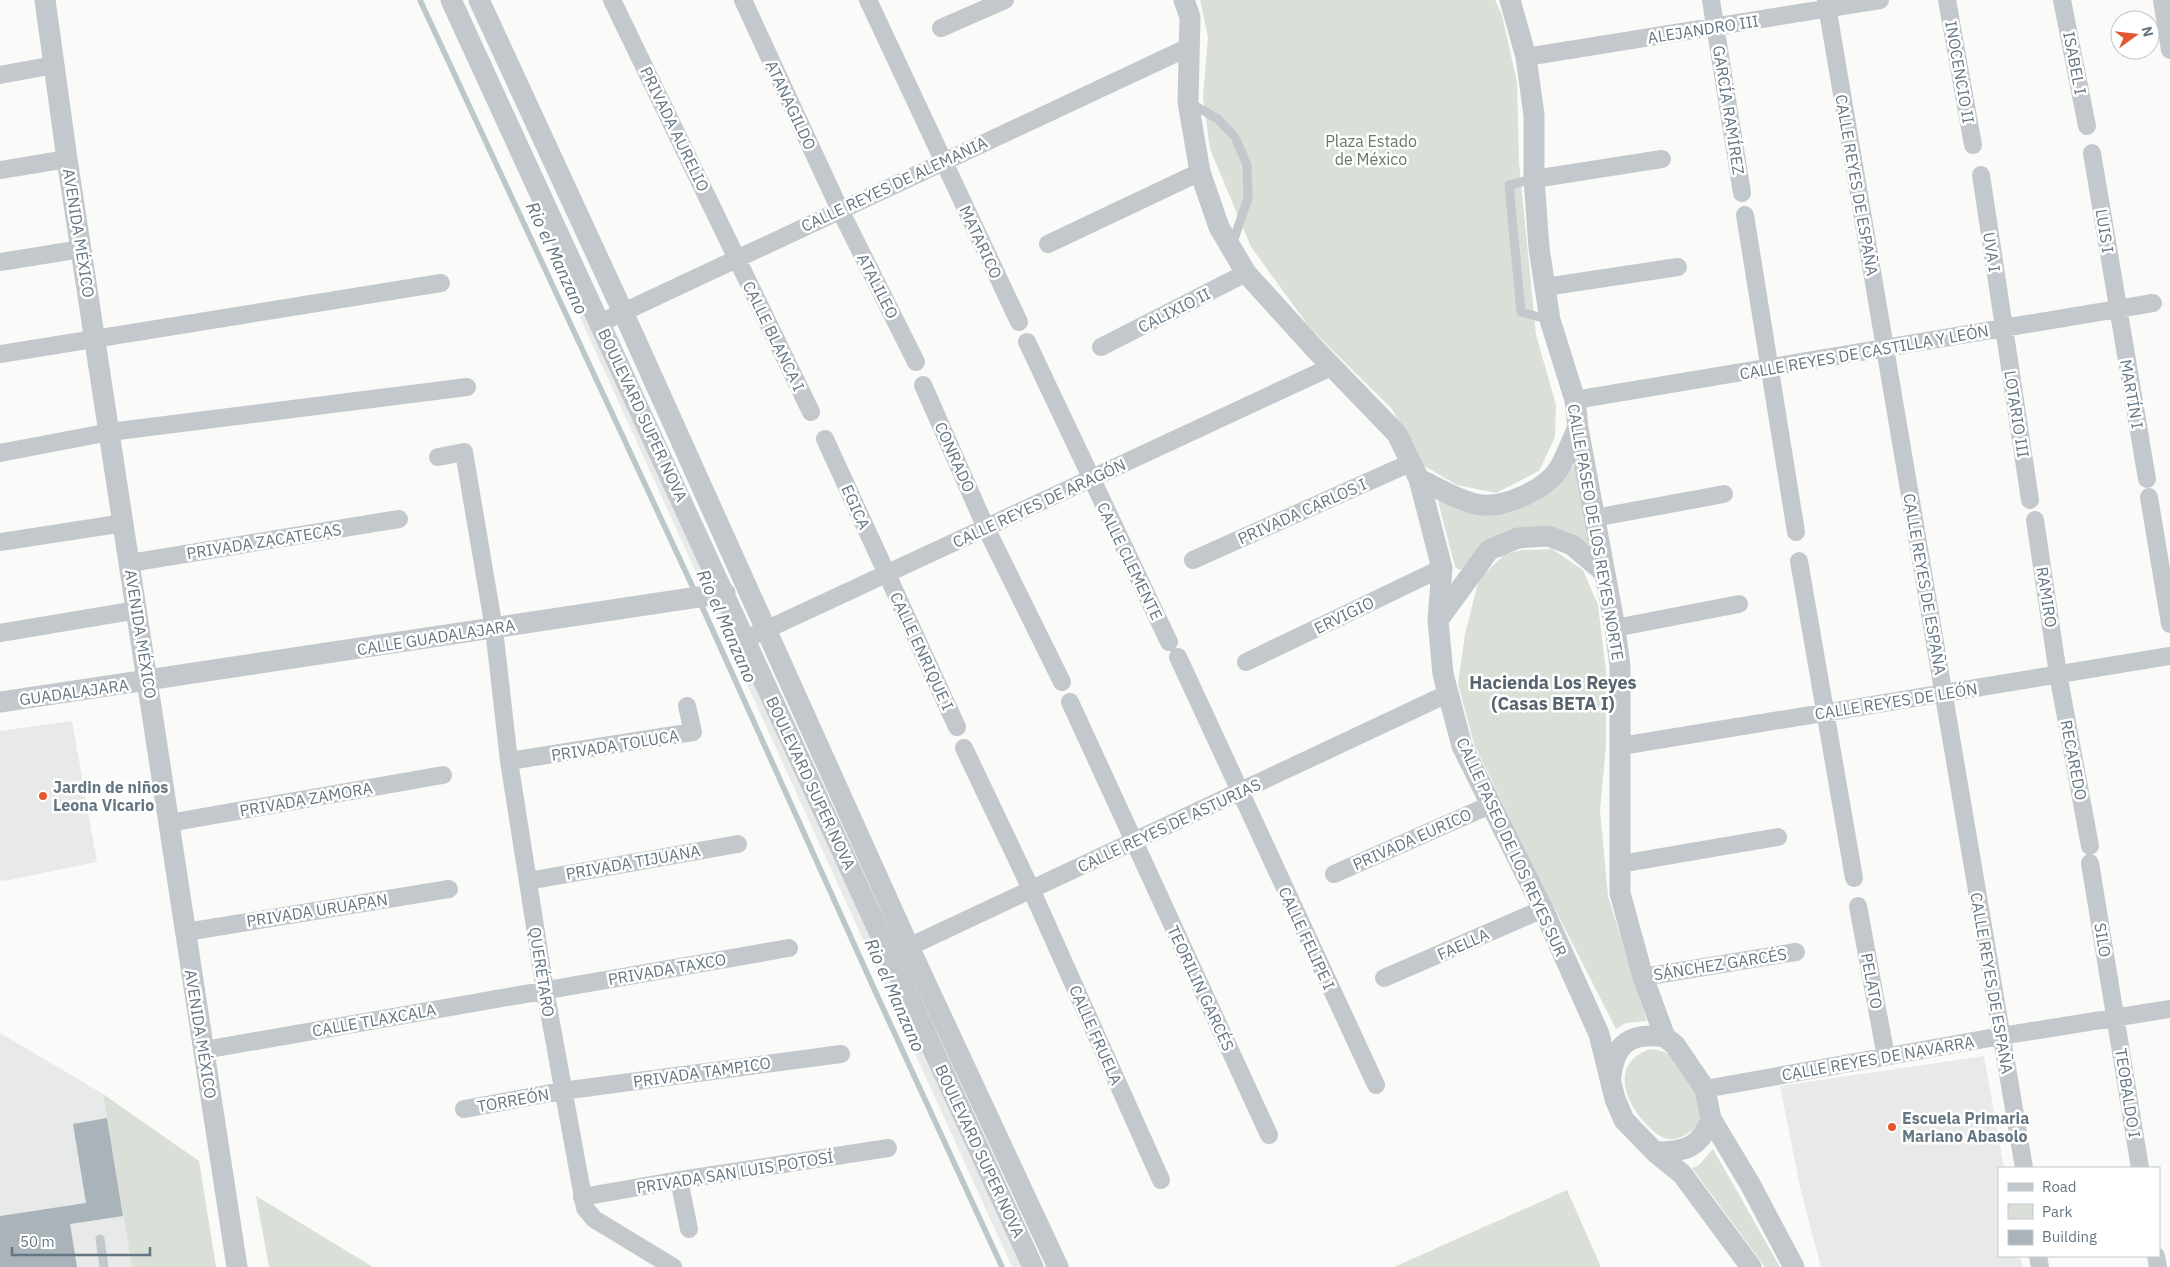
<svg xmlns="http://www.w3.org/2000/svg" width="2170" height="1267" font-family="'IBM Plex Sans',sans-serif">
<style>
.built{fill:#e8e9e9}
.green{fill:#dadfd7}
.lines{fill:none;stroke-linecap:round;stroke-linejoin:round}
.stream{stroke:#bbc7cb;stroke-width:5.5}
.building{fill:#aab3b9}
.service{stroke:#c3c8cc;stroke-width:9}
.minor{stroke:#c3c8cc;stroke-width:18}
.tertiary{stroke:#c3c8cc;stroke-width:21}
.poi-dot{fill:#e4572e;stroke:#fff;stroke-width:2}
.labels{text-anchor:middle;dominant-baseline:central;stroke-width:5;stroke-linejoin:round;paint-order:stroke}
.street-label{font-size:16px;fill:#657683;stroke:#fff}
.park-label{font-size:16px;fill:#687a64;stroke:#fff}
.poi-label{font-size:16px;font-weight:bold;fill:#657683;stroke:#fff;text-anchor:start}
.water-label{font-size:18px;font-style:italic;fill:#60757c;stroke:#fff}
.neighbourhood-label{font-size:18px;font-weight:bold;fill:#57646e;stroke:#fff}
</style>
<rect width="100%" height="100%" fill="#fafaf8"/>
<path class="built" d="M 591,282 L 1040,1267 L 1012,1267 L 569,293 Z
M 72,721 L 97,862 L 4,881 L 0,879 L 0,731 Z
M 0,1033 L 103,1094 L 132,1267 L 0,1267 Z
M 1984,1056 L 2004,1168 L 1999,1168 L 1999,1256 L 2020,1256 L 2023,1267 L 1821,1267 L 1800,1187 L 1780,1086 Z"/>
<path class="green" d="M 1200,0 L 1495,0 L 1502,15 L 1517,82 L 1519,162 L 1536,335 L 1556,405 L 1555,437 L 1539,471 L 1496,493 L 1457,485 L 1421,464 L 1392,409 L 1310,328 L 1251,247 L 1210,149 L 1203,98 L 1208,37 Z
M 1577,463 L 1591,543 L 1587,545 L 1551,528 L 1459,570 L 1455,567 L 1438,501 L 1442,501 L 1464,511 L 1569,469 Z
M 1552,549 L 1583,570 L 1598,605 L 1606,671 L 1606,746 L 1600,810 L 1608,896 L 1647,1021 L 1626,1023 L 1616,1029 L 1534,868 L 1474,744 L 1458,684 L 1465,634 L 1479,579 L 1505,554 L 1522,550 Z
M 1650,1049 C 1658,1050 1666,1051 1672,1057 C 1689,1072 1716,1113 1690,1132 C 1684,1136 1677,1140 1669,1139 C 1660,1138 1653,1131 1647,1125 C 1624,1102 1610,1063 1650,1049 Z
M 103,1094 L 199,1161 L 216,1267 L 132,1267 Z
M 1713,1149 L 1780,1267 L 1765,1267 L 1692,1168 L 1699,1165 Z
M 1567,1190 L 1601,1267 L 1394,1267 Z
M 256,1196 L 373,1267 L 269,1267 Z"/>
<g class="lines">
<path class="stream" d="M 420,0 L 696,594
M 700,602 L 876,993 L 1002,1267"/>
</g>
<path class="building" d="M 107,1118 L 123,1216 L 70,1224 L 77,1267 L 0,1267 L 0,1216 L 86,1203 L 73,1124 Z"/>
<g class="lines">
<path class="service" d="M 1190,103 L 1218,119 L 1235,137 L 1247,165 L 1248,198 L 1232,245
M 1534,179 L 1509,185 L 1521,312 L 1550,320
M 100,1239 L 104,1267"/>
<path class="minor" d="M 612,0 L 811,412
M 743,0 L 840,210 L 916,362
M 868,0 L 1019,322
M 1711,0 L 1742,193
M 1826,0 L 2024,1168
M 1947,0 L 1973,145
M 2062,0 L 2087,126
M 2162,0 L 2170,50
M 941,28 L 1005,0
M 1526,57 L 1880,0
M 0,75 L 54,65
M 2092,153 L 2147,479
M 0,170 L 67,159
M 1981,175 L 2030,500
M 1534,179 L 1662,159
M 1745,215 L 1796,532
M 1048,244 L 1200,172
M 0,262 L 81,249
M 1545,287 L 1678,267
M 600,323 L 1189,47
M 1027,342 L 1169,642
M 1101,347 L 1246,273
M 0,354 L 441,283
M 923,385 L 986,528 L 1062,682
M 1575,400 L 2153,303
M 825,439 L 957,727
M 0,453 L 110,432 L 467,387
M 438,457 L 464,452 L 494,629 L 509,761 L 545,990 L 585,1208 L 594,1219 L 673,1267
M 2149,497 L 2170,624
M 1594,518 L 1724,494
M 2035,520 L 2058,674 L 2090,846
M 0,542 L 124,523
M 1193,560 L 1410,463
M 1799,561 L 1854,878
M 130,563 L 399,519
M 1615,628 L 1739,604
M 0,633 L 137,610
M 746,639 L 1333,366
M 1178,657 L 1376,1085
M 1246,662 L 1442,568
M 1070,702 L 1269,1135
M 1621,746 L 2170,656
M 964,748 L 1031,889 L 1161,1180
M 509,761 L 693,732 L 687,706
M 169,823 L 443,775
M 2090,863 L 2140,1168
M 1620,864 L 1778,837
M 1334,874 L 1490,805
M 528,881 L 738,844
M 1858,906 L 1886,1057
M 186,932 L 449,889
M 898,952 L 1447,694
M 1643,977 L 1796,952
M 1384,978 L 1543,909
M 204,1050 L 789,948
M 1705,1089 L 2001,1036 L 2170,1009
M 464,1109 L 562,1091 L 841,1054
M 679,1180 L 689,1229
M 582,1197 L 679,1180 L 888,1148
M 2038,1256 L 2040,1267
M 2156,1256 L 2158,1267"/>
<path class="tertiary" d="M 45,0 L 67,159 L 237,1267
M 451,0 L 1033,1267
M 479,0 L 623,312 L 909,947 L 1058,1267
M 1184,0 L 1190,17 L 1188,102 L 1200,172 L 1219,227 L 1246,273 L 1314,348 L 1397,434 L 1419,479 L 1442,568 L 1438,620 L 1443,674 L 1462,746 L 1543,909 L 1599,1034 L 1615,1099 L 1624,1120 L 1655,1152 L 1682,1174 L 1751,1267
M 1510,0 L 1526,57 L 1534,115 L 1534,179 L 1539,248 L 1550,320 L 1575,400 L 1578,428 L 1615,628 L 1620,666 L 1620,893 L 1643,977 L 1665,1037 L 1675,1045 L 1705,1089 L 1711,1119 L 1750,1184 L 1794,1267
M 1419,479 C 1436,487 1458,500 1476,504 C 1501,510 1543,491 1558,470 C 1566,458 1571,441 1578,428
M 1438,620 L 1489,550 L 1518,538 L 1548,536 L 1572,545 L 1605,573
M 0,702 L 725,593
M 1611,1076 C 1615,1043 1631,1032 1665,1037
M 1655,1152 C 1683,1152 1700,1149 1711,1119"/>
</g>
<g class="poi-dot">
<circle cx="43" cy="796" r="5"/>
<circle cx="1892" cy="1127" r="5"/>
</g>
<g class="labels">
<g class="street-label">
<text transform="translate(1703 29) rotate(-9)">ALEJANDRO III</text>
<text transform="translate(2075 63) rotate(79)">ISABEL I</text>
<text transform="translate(1960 72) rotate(80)">INOCENCIO II</text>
<text transform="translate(791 105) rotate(65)">ATANAGILDO</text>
<text transform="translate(1729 110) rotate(81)">GARCÍA RAMÍREZ</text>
<text transform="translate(675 129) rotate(64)">PRIVADA AURELIO</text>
<text transform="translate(894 184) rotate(-25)">CALLE REYES DE ALEMANIA</text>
<text transform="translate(1857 185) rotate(80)">CALLE REYES DE ESPAÑA</text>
<text transform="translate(2105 231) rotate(81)">LUIS I</text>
<text transform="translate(79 233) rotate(81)">AVENIDA MÉXICO</text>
<text transform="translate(981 242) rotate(65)">MATARICO</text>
<text transform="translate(1992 252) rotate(81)">UVA I</text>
<text transform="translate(878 286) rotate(63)">ATALILEO</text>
<text transform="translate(1174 310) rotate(-27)">CALIXIO II</text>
<text transform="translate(774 336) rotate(64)">CALLE BLANCA I</text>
<text transform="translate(1864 352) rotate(-10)">CALLE REYES DE CASTILLA Y LEÓN</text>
<text transform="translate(2132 394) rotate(80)">MARTÍN I</text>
<text transform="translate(2017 414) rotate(81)">LOTARIO III</text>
<text transform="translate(643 415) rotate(65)">BOULEVARD SUPER NOVA</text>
<text transform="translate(955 457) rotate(66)">CONRADO</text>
<text transform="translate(1039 503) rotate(-25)">CALLE REYES DE ARAGÓN</text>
<text transform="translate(856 507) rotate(66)">EGICA</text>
<text transform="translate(1302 511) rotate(-24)">PRIVADA CARLOS I</text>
<text transform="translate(1596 532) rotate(80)">CALLE PASEO DE LOS REYES NORTE</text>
<text transform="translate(264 541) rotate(-9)">PRIVADA ZACATECAS</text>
<text transform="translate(1130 561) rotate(64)">CALLE CLEMENTE</text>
<text transform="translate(1925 584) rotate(80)">CALLE REYES DE ESPAÑA</text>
<text transform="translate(2047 597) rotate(81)">RAMIRO</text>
<text transform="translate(1344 615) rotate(-26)">ERVIGIO</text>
<text transform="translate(141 634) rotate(81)">AVENIDA MÉXICO</text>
<text transform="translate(436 637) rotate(-9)">CALLE GUADALAJARA</text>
<text transform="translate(922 651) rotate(65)">CALLE ENRIQUE I</text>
<text transform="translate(74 692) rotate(-8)">GUADALAJARA</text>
<text transform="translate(1896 701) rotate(-9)">CALLE REYES DE LEÓN</text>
<text transform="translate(615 745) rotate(-9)">PRIVADA TOLUCA</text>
<text transform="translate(2074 760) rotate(79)">RECAREDO</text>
<text transform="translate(811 783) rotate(65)">BOULEVARD SUPER NOVA</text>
<text transform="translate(306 799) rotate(-10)">PRIVADA ZAMORA</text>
<text transform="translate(1169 825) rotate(-25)">CALLE REYES DE ASTURIAS</text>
<text transform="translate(1412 839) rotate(-24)">PRIVADA EURICO</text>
<text transform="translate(1512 847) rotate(65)">CALLE PASEO DE LOS REYES SUR</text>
<text transform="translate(633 862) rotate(-10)">PRIVADA TIJUANA</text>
<text transform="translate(317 910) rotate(-9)">PRIVADA URUAPAN</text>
<text transform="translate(1307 938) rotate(65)">CALLE FELIPE I</text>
<text transform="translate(2103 940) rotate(81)">SILO</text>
<text transform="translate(1463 944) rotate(-24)">FAELLA</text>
<text transform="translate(1720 964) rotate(-9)">SÁNCHEZ GARCÉS</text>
<text transform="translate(667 969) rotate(-10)">PRIVADA TAXCO</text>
<text transform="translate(542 972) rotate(81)">QUERÉTARO</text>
<text transform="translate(1872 981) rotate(79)">PELATO</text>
<text transform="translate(1992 983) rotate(80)">CALLE REYES DE ESPAÑA</text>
<text transform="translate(1201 988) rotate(65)">TEORILIN GARCÉS</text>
<text transform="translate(374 1020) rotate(-10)">CALLE TLAXCALA</text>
<text transform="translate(201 1034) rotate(81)">AVENIDA MÉXICO</text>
<text transform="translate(1096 1035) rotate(66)">CALLE FRUELA</text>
<text transform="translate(1878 1058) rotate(-10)">CALLE REYES DE NAVARRA</text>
<text transform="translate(702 1072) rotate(-8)">PRIVADA TAMPICO</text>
<text transform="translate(2128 1093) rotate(81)">TEOBALDO I</text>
<text transform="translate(513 1100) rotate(-10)">TORREÓN</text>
<text transform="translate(980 1151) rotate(65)">BOULEVARD SUPER NOVA</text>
<text transform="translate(735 1172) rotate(-9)">PRIVADA SAN LUIS POTOSÍ</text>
</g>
<g class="park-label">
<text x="1371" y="141">Plaza Estado<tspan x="1371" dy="18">de México</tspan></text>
</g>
<g class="poi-label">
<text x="53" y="787">Jardin de niños<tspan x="53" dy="18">Leona Vicario</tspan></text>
<text x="1902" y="1118">Escuela Primaria<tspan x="1902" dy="18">Mariano Abasolo</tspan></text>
</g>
<g class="water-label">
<text transform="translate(557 258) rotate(65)">Rio el Manzano</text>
<text transform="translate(727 626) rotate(66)">Rio el Manzano</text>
<text transform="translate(895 995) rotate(66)">Rio el Manzano</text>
</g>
<g class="neighbourhood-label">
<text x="1553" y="682">Hacienda Los Reyes<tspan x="1553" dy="21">(Casas BETA I)</tspan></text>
</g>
</g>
<rect x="1998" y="1167" width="162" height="90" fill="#ffffff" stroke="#c1c8cd"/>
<rect x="2008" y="1183" width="25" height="8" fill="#c3c8cc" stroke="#c1c8cd"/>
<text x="2042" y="1192" font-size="15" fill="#657683">Road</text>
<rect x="2008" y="1204" width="25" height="15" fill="#dadfd7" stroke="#c1c8cd"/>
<text x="2042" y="1217" font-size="15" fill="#657683">Park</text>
<rect x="2008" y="1230" width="25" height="15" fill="#aab3b9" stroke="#c1c8cd"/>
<text x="2042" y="1242" font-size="15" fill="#657683">Building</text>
<g transform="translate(2135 35) rotate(75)"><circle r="24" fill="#ffffff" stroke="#c1c8cd"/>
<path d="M0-4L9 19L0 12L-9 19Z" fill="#e4572e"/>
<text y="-8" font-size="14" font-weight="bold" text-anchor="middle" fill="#657683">N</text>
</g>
<path d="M12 1247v8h138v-8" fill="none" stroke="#657683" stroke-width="2.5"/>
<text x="20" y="1247" font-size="15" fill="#657683" stroke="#ffffff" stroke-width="4" paint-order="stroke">50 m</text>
</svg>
